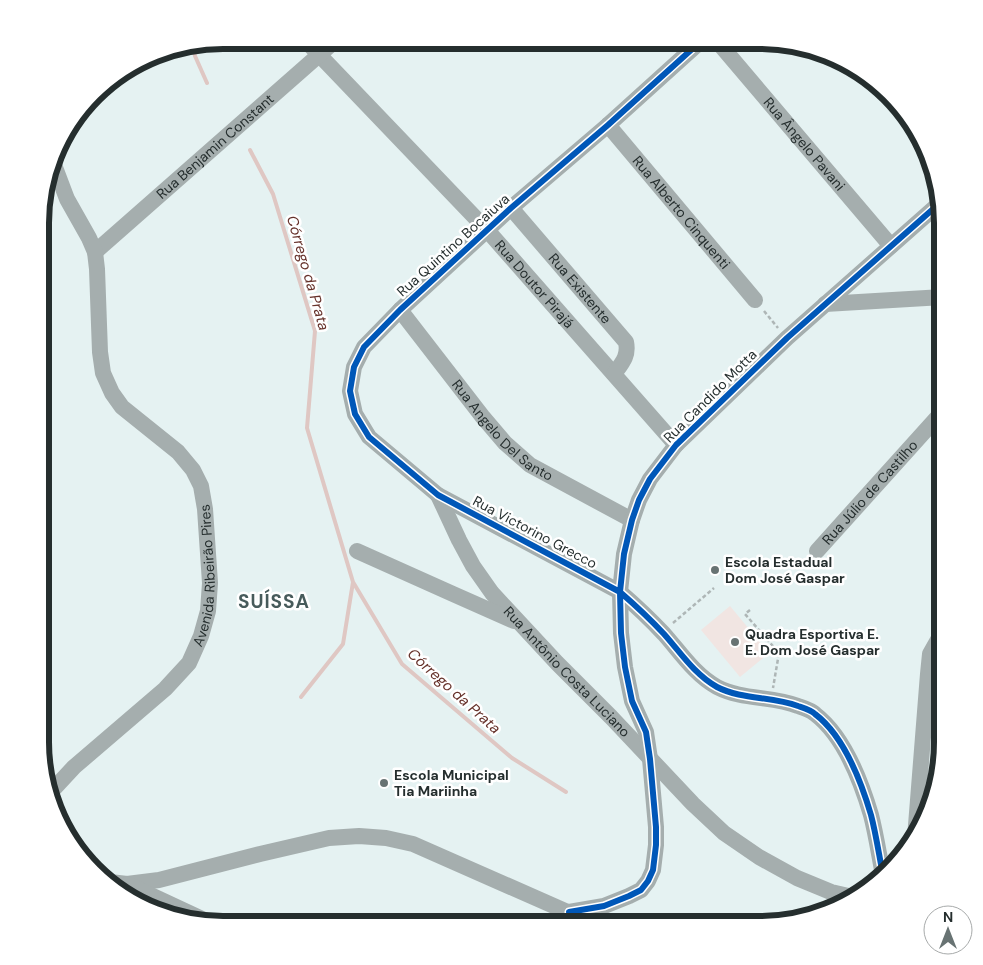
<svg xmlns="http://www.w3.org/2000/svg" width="983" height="965" font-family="'DM Sans',sans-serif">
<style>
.green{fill:#f1e5e2}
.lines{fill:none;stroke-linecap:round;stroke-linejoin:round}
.stream{stroke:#dfc7c3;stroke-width:4}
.path{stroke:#aeb6b6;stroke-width:2.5;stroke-dasharray:4 2.5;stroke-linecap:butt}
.minor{stroke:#a5aeae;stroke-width:16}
.cycleway-casing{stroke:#fff;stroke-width:9}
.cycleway{stroke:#0057b8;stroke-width:6}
.poi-dot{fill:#687373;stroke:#fff;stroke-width:2}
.labels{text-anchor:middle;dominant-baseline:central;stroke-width:5;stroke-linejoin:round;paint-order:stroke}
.street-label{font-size:14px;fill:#252e2e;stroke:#fff}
.poi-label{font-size:14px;font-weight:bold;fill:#252e2e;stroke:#fff;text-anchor:start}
.water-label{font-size:15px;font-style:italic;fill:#66322b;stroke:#fff}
.district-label{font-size:19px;font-weight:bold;letter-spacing:1px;fill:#475b5b;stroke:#fff}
.rim{fill:none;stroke:#252e2e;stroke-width:6}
</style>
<rect width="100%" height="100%" fill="#e5f2f2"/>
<path class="green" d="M 730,606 L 769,653 L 740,677 L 701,630 Z"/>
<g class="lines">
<path class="stream" d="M 193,45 L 195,56 L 207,83
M 250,150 L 273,194 L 315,331 L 307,428 L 353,582 L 402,664 L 512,758 L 566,792
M 301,697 L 343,644 L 353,582"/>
<path class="path" d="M 764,311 L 778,328
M 750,610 L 745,614 L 779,653 L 773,688
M 673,623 L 714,588"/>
<g class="minor">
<path id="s1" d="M 305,40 L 487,230 L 676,445"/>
<path d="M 701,41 L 608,125 L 511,208 L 400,310 L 364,347 L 354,367 L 350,391 L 355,414 L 369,437 L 438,495 L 620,592 C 635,605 650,619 664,634 C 680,652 695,675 717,687 C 742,700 772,696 798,706 C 804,708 811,710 815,714 C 844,736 861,781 871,815 C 876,834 879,855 883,875"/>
<path id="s2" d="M 717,41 L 891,246"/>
<path id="s3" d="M 608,125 L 755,300"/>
<path id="s4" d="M 511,208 L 626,342 C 629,356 622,363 614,374"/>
<path id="s5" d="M 95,252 L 336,40"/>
<path d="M 825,304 L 943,297"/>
<path id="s6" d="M 400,310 L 482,416 L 505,443 L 530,465 L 632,520"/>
<path id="s7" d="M 438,495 L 459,540 L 473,566 L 492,593 L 557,663 L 611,717 L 693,804 L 724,833 L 759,857 L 797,878 L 831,892 L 853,897"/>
<path d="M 357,551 L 453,594 L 514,621"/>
<path id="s8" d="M 817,551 L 943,411"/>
<path id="s9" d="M 48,795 L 74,767 L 165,689 L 189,663 L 201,636 L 208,611 L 210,583 L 205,509 L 201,486 L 193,470 L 178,452 L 122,407 L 112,393 L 103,373 L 100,352 L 97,269 L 95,252 L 89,238 L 67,199 L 53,162"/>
<path d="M 915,838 L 928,674 L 930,654 L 943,631"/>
<path d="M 110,882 L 127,884 L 159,880 L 260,854 L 329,838 L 359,836 L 386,838 L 413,844 L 597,925"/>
<path d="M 127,884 L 215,925"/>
<path d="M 569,912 L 604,906 L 629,896 L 641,890 L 648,881 L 653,870 L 656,845 L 656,827 L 650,759 L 646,732 L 632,701 L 625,667 L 621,633 L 620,592 L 624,554 L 632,520 L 639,500 L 650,479 L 676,445 L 787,338 L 941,202"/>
</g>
<g class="cycleway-casing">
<path id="cycleway" d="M 701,41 L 608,125 L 511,208 L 400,310 L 364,347 L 354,367 L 350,391 L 355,414 L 369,437 L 438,495 L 620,592 C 635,605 650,619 664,634 C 680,652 695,675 717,687 C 742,700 772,696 798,706 C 804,708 811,710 815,714 C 844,736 861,781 871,815 C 876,834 879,855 883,875
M 569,912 L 604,906 L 629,896 L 641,890 L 648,881 L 653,870 L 656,845 L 656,827 L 650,759 L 646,732 L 632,701 L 625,667 L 621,633 L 620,592 L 624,554 L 632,520 L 639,500 L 650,479 L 676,445 L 787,338 L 941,202"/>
</g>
<use href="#cycleway" class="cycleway"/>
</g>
<g class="poi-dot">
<circle cx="715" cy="570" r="5"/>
<circle cx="735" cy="642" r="5"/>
<circle cx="384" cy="783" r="5"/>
</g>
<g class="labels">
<g class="street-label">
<text stroke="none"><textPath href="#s2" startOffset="135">Rua Ângelo Pavani</textPath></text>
<text stroke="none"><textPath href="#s5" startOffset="160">Rua Benjamin Constant</textPath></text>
<text stroke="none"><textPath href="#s3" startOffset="114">Rua Alberto Cinquenti</textPath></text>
<text transform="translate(453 245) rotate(-42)">Rua Quintino Bocaiuva</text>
<text stroke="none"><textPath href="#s1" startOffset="335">Rua Doutor Pirajá</textPath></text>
<text stroke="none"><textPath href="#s4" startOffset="106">Rua Existente</textPath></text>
<text transform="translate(710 396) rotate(-45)">Rua Candido Motta</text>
<text stroke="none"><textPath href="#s6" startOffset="159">Rua Angelo Del Santo</textPath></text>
<text stroke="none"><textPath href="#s8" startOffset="79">Rua Júlio de Castilho</textPath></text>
<text transform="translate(535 532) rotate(28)">Rua Victorino Grecco</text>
<text stroke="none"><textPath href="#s9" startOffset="284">Avenida Ribeirão Pires</textPath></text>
<text stroke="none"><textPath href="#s7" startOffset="221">Rua Antônio Costa Luciano</textPath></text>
</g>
<g class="poi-label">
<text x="725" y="562">Escola Estadual<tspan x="725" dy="16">Dom José Gaspar</tspan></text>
<text x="745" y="634">Quadra Esportiva E.<tspan x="745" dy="16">E. Dom José Gaspar</tspan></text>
<text x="394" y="775">Escola Municipal<tspan x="394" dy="16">Tia Mariinha</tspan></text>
</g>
<g class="water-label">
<text transform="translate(308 273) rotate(74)">Córrego da Prata</text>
<text transform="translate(454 691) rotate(42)">Córrego da Prata</text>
</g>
<g class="district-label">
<text x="274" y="601">SUÍSSA</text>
</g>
</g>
<path d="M0 0H983V965H0ZM223 49H760A174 174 0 0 1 934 223V742A174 174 0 0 1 760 916H223A174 174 0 0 1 49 742V223A174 174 0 0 1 223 49Z" fill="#fff" fill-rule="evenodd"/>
<path class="rim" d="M223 49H760A174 174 0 0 1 934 223V742A174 174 0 0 1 760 916H223A174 174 0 0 1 49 742V223A174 174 0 0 1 223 49Z"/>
<g transform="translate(948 930)"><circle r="24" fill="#ffffff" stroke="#a8abab"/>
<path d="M0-4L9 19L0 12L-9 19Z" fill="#687373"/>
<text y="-8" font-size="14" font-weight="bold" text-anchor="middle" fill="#252e2e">N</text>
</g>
</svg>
